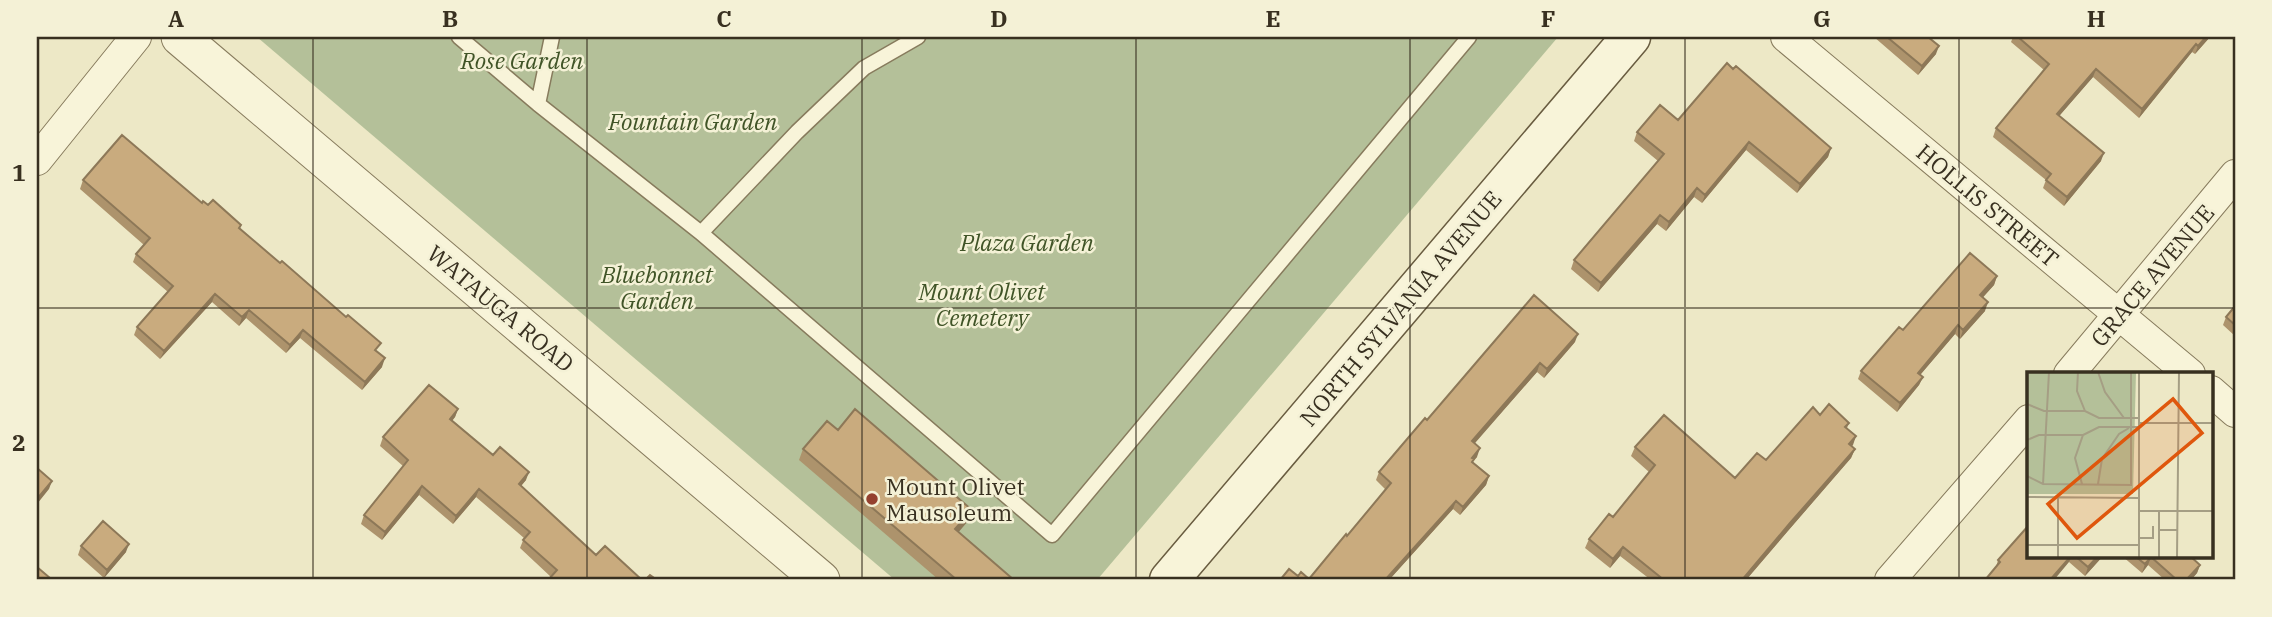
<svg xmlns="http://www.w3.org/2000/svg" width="2272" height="617" font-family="'IBM Plex Serif',serif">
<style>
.cemetery{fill:#b4c099}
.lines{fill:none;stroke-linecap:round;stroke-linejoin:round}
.service-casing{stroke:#877b5d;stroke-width:17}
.minor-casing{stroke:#877b5d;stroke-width:32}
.tertiary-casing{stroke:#877b5d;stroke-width:39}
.secondary-casing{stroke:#695c40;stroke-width:41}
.service{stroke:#f8f4d9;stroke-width:14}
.minor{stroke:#f8f4d9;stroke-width:30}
.tertiary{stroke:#f8f4d9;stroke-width:37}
.secondary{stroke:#f8f4d9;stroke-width:38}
.wall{fill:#ad936c}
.shaded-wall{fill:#8d7858}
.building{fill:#c9ab7e;stroke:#8d7858;stroke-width:2}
.grid{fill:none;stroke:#383020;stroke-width:2;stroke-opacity:0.55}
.poi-dot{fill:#94412f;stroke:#f4f1d6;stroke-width:2.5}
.labels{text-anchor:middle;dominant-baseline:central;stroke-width:5;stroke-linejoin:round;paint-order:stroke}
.park-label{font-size:23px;font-style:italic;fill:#405427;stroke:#f4f1d6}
.street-label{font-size:23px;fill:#383020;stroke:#f4f1d6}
.poi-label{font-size:23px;fill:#383020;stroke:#f4f1d6;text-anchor:start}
.inset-road{fill:none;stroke:#a59e84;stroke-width:2}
.view{fill:#df570d;fill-opacity:0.15;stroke:#df570d;stroke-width:3.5}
.inset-edge{fill:none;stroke:#383020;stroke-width:3.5}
.neatline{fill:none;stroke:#383020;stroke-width:2.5}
.grid-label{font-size:23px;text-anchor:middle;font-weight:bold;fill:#383020}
</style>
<rect width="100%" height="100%" fill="#ede8c6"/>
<path class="cemetery" d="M 257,37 L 1558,37 L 1097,580 L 895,580 Z"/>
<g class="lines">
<g class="service-casing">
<path id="service" d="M 459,37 L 538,104 L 701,233 L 1052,535 L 1469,37
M 538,104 L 552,37
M 701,233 L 797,132 L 864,68 L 918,37"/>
</g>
<g class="minor-casing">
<path id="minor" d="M 1786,37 L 2190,374
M 37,160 L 136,37
M 2069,374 L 2235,175
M 2211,391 L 2235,412
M 1890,580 L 2029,420"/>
</g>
<g class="tertiary-casing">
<path id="tertiary" d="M 180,37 L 821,580"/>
</g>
<g class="secondary-casing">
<path id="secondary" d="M 1169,580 L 1631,37"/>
</g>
<use href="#service" class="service"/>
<use href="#minor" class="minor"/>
<use href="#tertiary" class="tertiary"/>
<use href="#secondary" class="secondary"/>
</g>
<path class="wall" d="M 1874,37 L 1928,37 L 1936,54 L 1918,75 Z
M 2013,37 L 2210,37 L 2195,54 L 2192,52 L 2139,118 L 2093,77 L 2059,116 L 2101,161 L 2064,206 L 2043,188 L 2046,180 L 1993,137 L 1996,128 L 2044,70 L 2011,42 Z
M 1733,69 L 1831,148 L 1828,157 L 1797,193 L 1746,150 L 1702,203 L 1694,197 L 1666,231 L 1657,224 L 1598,292 L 1571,269 L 1574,260 L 1658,161 L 1634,141 L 1637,132 L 1678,120 Z
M 83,180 L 202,203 L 208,205 L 241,225 L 240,229 L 377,352 L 382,367 L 362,390 L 300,338 L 286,353 L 246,318 L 239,326 L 212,302 L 160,359 L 134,335 L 137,327 L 168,292 L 133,262 L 136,254 L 144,245 L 80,189 Z
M 1997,276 L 1994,285 L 1983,297 L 1985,311 L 1960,339 L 1955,334 L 1920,375 L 1923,377 L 1919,385 L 1897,412 L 1858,379 L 1861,371 L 1903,330 Z
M 2235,306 L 2235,336 L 2223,325 L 2226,317 Z
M 1575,342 L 1544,378 L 1537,372 L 1474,443 L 1477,457 L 1473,462 L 1489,476 L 1486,485 L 1460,515 L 1453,509 L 1389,580 L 1280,580 L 1298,576 L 1309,579 L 1347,536 L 1386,490 L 1376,480 L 1379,472 L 1427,420 Z
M 458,409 L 455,417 L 452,421 L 493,455 L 526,480 L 521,486 L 596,555 L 642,580 L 551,577 L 520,548 L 524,538 L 476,497 L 453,524 L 419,495 L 382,540 L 361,524 L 364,515 L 403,466 L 380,446 L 383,437 Z
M 1820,415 L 1849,423 L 1847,428 L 1856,436 L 1851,447 L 1855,449 L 1851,458 L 1787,532 L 1746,580 L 1651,580 L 1620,556 L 1610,568 L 1585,548 L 1589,539 L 1613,517 L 1649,472 L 1631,456 L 1635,447 L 1735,478 L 1766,460 Z
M 838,430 L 968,521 L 958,532 L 1014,580 L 939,580 L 799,460 L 803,449 Z
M 81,546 L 126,552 L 104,578 L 78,555 Z
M 2029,556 L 2103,556 L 2085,576 L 2069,562 L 1996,567 L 1998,560 Z
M 2122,556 L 2190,556 L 2200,565 L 2197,573 L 2191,580 L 2165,580 L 2148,565 L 2142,573 Z"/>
<path class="shaded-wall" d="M 2206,37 L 2210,37 L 2195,54 L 2198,46 Z
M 2196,44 L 2192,52 L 2139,118 L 2142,109 Z
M 1939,46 L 1936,54 L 1918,75 L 1922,66 Z
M 2096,69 L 2093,77 L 2054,122 L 2057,114 Z
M 1749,142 L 1746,150 L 1702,203 L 1705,195 Z
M 1831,148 L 1828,157 L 1797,193 L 1800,184 Z
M 2104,153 L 2101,161 L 2064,206 L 2067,197 Z
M 1697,188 L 1694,197 L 1666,231 L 1669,222 Z
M 1660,215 L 1657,224 L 1598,292 L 1601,283 Z
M 1997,276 L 1994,285 L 1977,304 L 1980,295 Z
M 215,294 L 212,302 L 160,359 L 164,351 Z
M 1988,302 L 1985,311 L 1960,339 L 1963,330 Z
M 249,310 L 246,318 L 239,326 L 242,317 Z
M 1958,325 L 1955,334 L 1915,381 L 1918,373 Z
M 303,330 L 300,338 L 286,353 L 290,345 Z
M 1578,334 L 1575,342 L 1544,378 L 1547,369 Z
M 385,358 L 382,367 L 362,390 L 365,382 Z
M 1540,363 L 1537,372 L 1469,450 L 1472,441 Z
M 1923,377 L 1919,385 L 1897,412 L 1900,403 Z
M 458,409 L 455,417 L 447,427 L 450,419 Z
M 1856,436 L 1853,445 L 1846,453 L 1849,444 Z
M 1480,448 L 1477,457 L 1473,461 L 1471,468 L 1472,458 Z
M 1855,449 L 1851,458 L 1787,532 L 1746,580 L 1742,580 L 1790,523 Z
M 529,472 L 526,480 L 515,493 L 519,484 Z
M 1489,476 L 1486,485 L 1460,515 L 1463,507 Z
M 52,481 L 49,489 L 37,504 L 37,499 Z
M 422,486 L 419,495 L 382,540 L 385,532 Z
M 479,489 L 476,497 L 453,524 L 456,516 Z
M 1456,501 L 1453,509 L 1389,580 L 1385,580 Z
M 972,510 L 968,521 L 951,541 L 955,529 Z
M 129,544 L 126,552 L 104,578 L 107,570 Z
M 1623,547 L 1620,556 L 1610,568 L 1613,559 Z
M 2071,556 L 2072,556 L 2069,562 L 2054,580 L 2050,580 Z
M 2098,556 L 2103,556 L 2085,576 L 2088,567 Z
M 2151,557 L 2148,565 L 2142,573 L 2145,564 Z
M 2200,565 L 2197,573 L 2191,580 L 2186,580 Z"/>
<path class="building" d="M 1887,37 L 1928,37 L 1939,46 L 1922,66 Z
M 2018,37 L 2206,37 L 2198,46 L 2196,44 L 2142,109 L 2096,69 L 2057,114 L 2104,153 L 2067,197 L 2046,180 L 2051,174 L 1996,128 L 2049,64 Z
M 1727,63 L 1733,69 L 1736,66 L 1831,148 L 1800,184 L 1749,142 L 1705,195 L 1697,188 L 1669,222 L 1660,215 L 1601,283 L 1574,260 L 1664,154 L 1637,132 L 1660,105 L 1678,120 Z
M 122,135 L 202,203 L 203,201 L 208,205 L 213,200 L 241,225 L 239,228 L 280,263 L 282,261 L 346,317 L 348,315 L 381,343 L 375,350 L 385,358 L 365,382 L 303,330 L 290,345 L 249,310 L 242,317 L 215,294 L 164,351 L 137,327 L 173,286 L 136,254 L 150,238 L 83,180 Z
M 1970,253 L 1997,276 L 1980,295 L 1988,302 L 1963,330 L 1958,325 L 1918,373 L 1923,377 L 1900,403 L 1861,371 L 1899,327 L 1903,330 Z
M 1534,295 L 1578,334 L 1547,369 L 1540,363 L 1472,441 L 1480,448 L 1472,458 L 1474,459 L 1472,462 L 1489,476 L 1463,507 L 1456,501 L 1385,580 L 1280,580 L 1289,569 L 1298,576 L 1301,572 L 1309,579 L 1346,534 L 1347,536 L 1391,483 L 1379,472 L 1425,418 L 1427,420 Z
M 2235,306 L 2235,325 L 2226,317 Z
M 429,385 L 458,409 L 450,419 L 493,455 L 500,447 L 529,472 L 519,484 L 596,555 L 605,546 L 642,580 L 548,580 L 557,570 L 523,540 L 530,532 L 479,489 L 456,516 L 422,486 L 385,532 L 364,515 L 408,460 L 383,437 Z
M 1829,404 L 1849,423 L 1845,427 L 1856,436 L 1849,444 L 1855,449 L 1790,523 L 1742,580 L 1664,580 L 1623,547 L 1613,559 L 1589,539 L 1609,514 L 1613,517 L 1655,465 L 1635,447 L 1664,415 L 1735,478 L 1757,453 L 1766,460 L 1813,407 L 1820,415 Z
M 855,409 L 972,510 L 955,529 L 1014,580 L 957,580 L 803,449 L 827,421 L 838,430 Z
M 37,468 L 52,481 L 37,499 Z
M 103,521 L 129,544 L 107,570 L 81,546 Z
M 2029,525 L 2029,556 L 2071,556 L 2050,580 L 1985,580 L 2000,562 L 1998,560 Z
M 2075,556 L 2098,556 L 2088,567 Z
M 2135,556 L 2190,556 L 2200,565 L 2186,580 L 2177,580 L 2151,557 L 2145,564 Z
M 37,567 L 50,578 L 48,580 L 37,580 Z
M 650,575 L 657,580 L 645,580 Z"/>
<path class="grid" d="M 313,37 L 313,580M 587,37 L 587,580M 862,37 L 862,580M 1136,37 L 1136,580M 1410,37 L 1410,580M 1685,37 L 1685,580M 1959,37 L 1959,580M 37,308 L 2235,308"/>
<circle class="poi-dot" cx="872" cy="499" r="7"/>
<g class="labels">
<g class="park-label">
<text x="522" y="60">Rose Garden</text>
<text x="693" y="121">Fountain Garden</text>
<text x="1027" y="242">Plaza Garden</text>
<text x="657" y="274">Bluebonnet<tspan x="657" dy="26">Garden</tspan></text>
<text x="982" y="291">Mount Olivet<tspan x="982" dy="26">Cemetery</tspan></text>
</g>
<g class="street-label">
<text transform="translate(1988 205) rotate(40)">HOLLIS STREET</text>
<text transform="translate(2152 275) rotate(-50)">GRACE AVENUE</text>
<text transform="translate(501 308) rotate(40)">WATAUGA ROAD</text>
<text transform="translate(1400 308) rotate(-50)">NORTH SYLVANIA AVENUE</text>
</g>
<g class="poi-label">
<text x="886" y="486">Mount Olivet<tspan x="886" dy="26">Mausoleum</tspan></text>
</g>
</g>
<g transform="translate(2027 372)">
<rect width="186" height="186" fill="#ede8c6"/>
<path d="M 0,0 L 109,0 L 106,122 L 0,122 Z" fill="#b4c099"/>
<path class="inset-road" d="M 51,0 L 50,19 L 58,39M 71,0 L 78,20 L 97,46M 0,32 L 17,39 L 58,39 L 72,46 L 113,46M 113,51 L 186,51M 0,68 L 12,63 L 56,63M 0,104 L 16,112 L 104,113 L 104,0M 16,112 L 22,0M 55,112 L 48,86 L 56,63 L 72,55 L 113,55M 71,112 L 75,87 L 92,62 L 102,56M 0,125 L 112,126M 31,125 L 31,185M 112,139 L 186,139M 132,140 L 132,158 L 151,158M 112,166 L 126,166 L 126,154M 0,173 L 112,173M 112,185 L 112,0M 132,185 L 132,158M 150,185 L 152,0"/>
<path class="view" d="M 146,27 L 175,61 L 50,166 L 21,132 Z"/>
<rect width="186" height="186" class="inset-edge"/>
</g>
<rect width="2272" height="617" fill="none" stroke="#f4f1d6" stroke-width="77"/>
<rect x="38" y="38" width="2196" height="540" class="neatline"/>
<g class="grid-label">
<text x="176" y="27">A</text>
<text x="450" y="27">B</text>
<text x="724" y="27">C</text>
<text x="999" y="27">D</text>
<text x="1273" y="27">E</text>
<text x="1548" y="27">F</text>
<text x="1822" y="27">G</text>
<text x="2096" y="27">H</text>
<text x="19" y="181">1</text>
<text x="19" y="451">2</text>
</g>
</svg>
